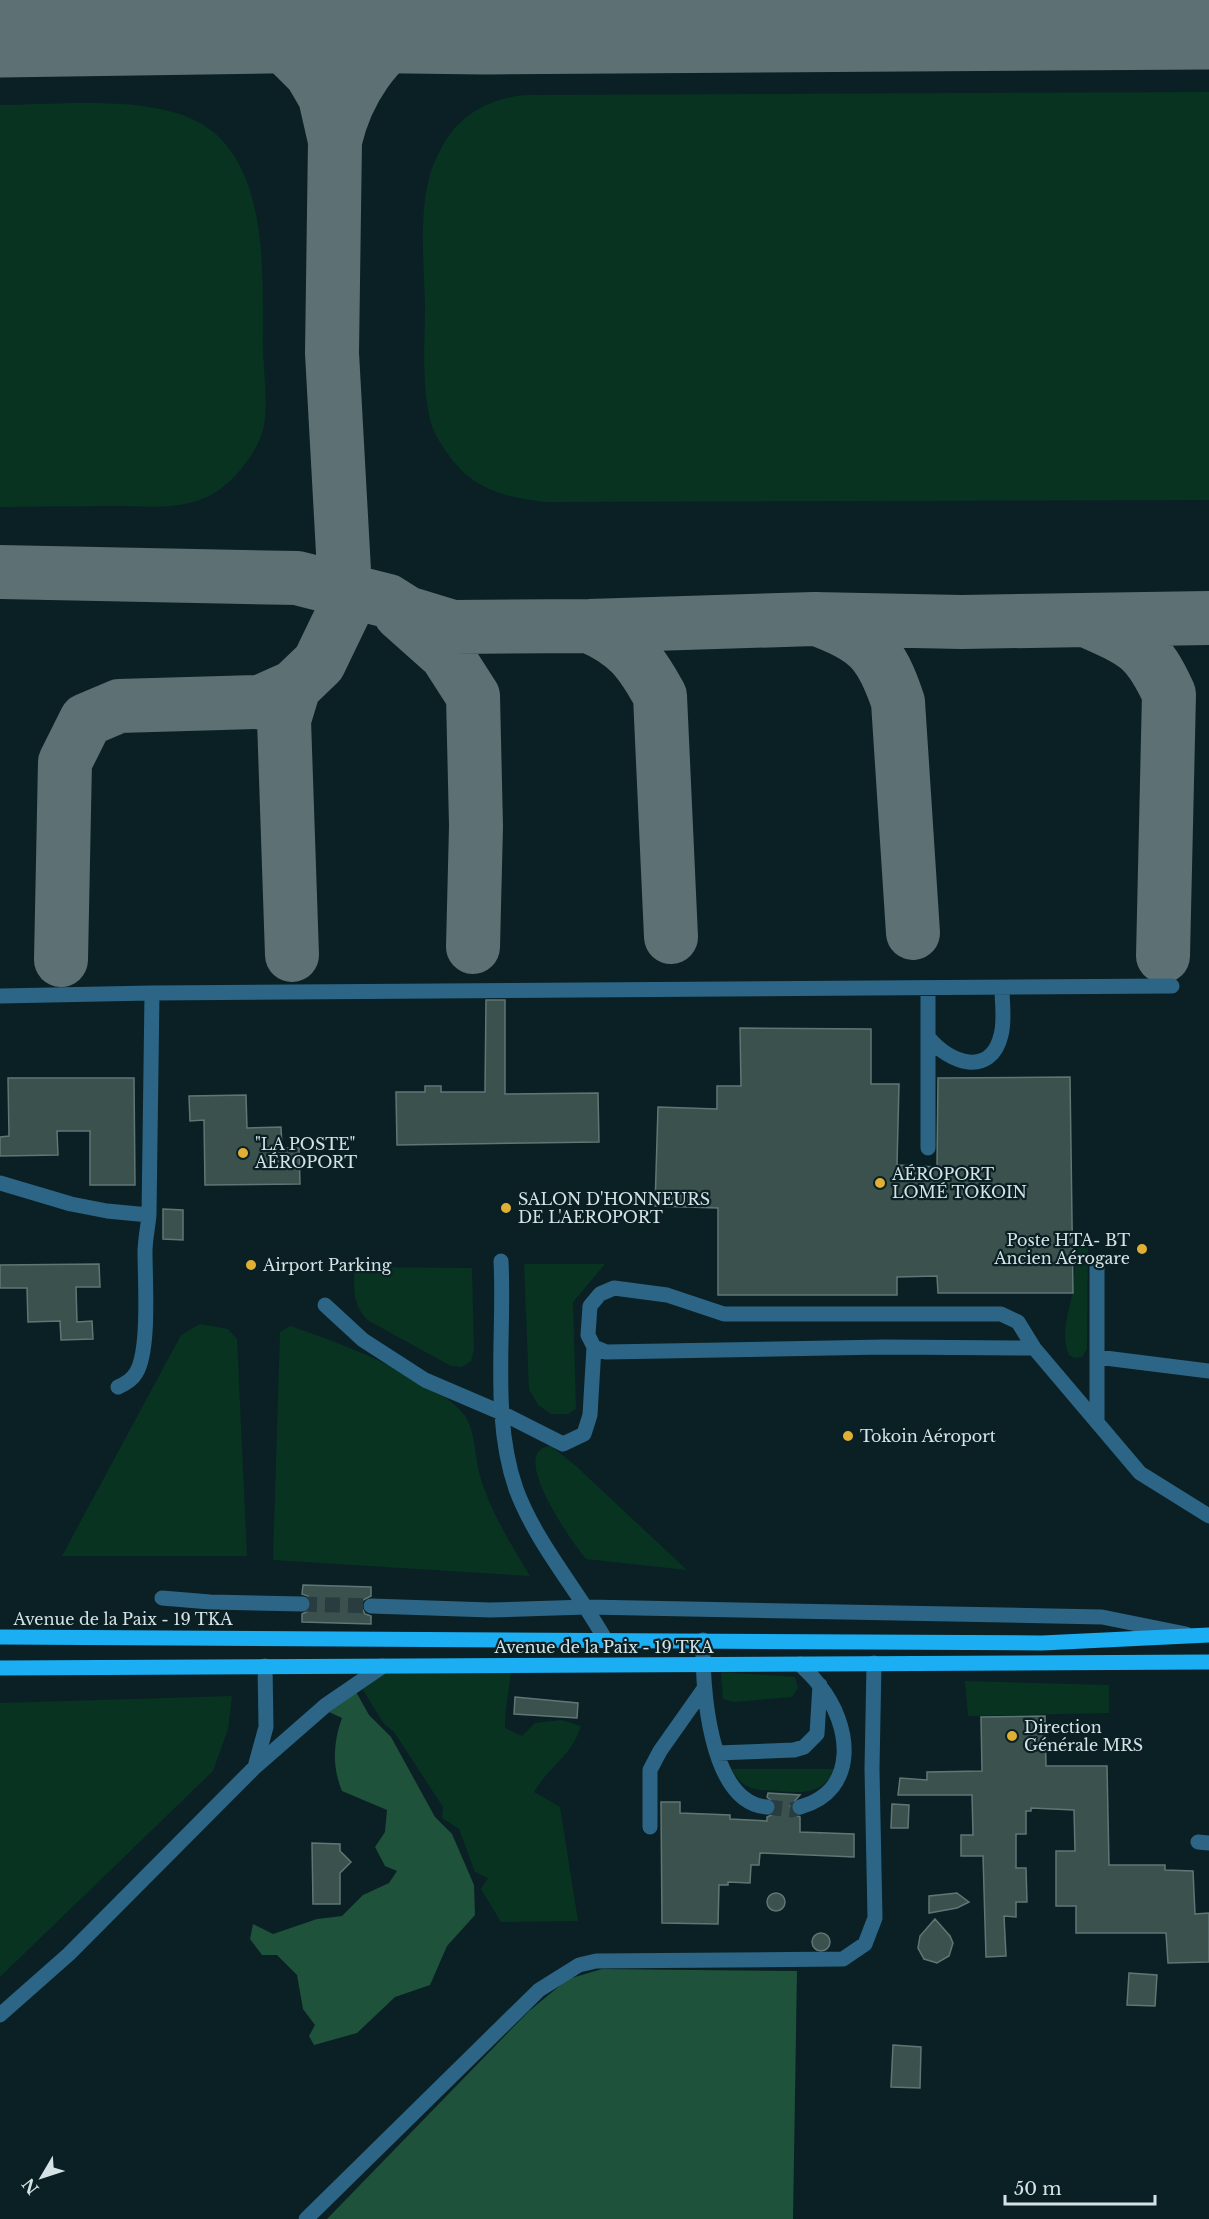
<svg xmlns="http://www.w3.org/2000/svg" width="1209" height="2219" font-family="'Libre Baskerville',serif">
<style>
.green{fill:#083321}
.forest{fill:#1e523b}
.lines{fill:none;stroke-linecap:round;stroke-linejoin:round}
.taxiway{stroke:#5d7073;stroke-width:54}
.runway{stroke:#5d7073;stroke-width:135}
.building{fill:#3a514e;stroke:#5f7774;stroke-width:1.5}
.minor-tunnel{stroke:#293d41;stroke-width:15;stroke-dasharray:15 8;stroke-linecap:butt}
.minor{stroke:#2c6585;stroke-width:15}
.major{stroke:#1baef2;stroke-width:15}
.poi-dot{fill:#e1af34;stroke:#0a2024;stroke-width:2}
.labels{text-anchor:middle;dominant-baseline:central;stroke-width:4.5;stroke-linejoin:round;paint-order:stroke}
.poi-label{font-size:16px;fill:#d6e3e6;stroke:#0a2024;text-anchor:start}
.street-label{font-size:16px;fill:#d6e3e6;stroke:#0a2024}
</style>
<rect width="100%" height="100%" fill="#0a2024"/>
<path class="green" d="M 1209,92 L 1209,500 L 547,502 C 512,499 477,491 454,462 C 445,451 435,436 431,423 C 421,385 425,343 425,305 C 424,264 419,219 429,178 C 431,168 438,154 443,145 C 460,113 495,96 529,95 Z
M 0,105 C 58,105 160,93 208,128 C 271,173 262,283 263,352 C 264,375 268,402 264,425 C 260,450 233,484 211,495 C 181,511 146,506 113,506 C 75,506 38,507 0,507 Z
M 1077,1240 L 1088,1240 L 1087,1349 L 1082,1357 L 1075,1358 L 1069,1355 C 1060,1334 1069,1312 1073,1291 C 1075,1275 1075,1257 1077,1240 Z
M 524,1264 L 605,1264 L 573,1302 L 576,1409 L 568,1414 L 551,1414 L 538,1405 L 529,1389 Z
M 354,1267 L 472,1268 L 474,1350 L 471,1361 L 462,1367 L 451,1366 L 369,1321 C 352,1306 354,1288 354,1267 Z
M 200,1324 L 228,1329 L 237,1339 L 247,1556 L 62,1556 L 181,1335 Z
M 290,1326 C 330,1339 447,1383 467,1419 C 475,1435 475,1455 479,1473 C 490,1511 510,1543 530,1576 L 273,1560 L 280,1332 Z
M 551,1446 L 577,1467 L 687,1570 L 586,1559 C 574,1545 505,1449 551,1446 Z
M 379,1668 L 511,1672 C 509,1691 505,1708 505,1728 L 522,1736 L 535,1723 L 561,1720 L 581,1726 C 572,1756 549,1766 534,1792 L 560,1807 L 578,1921 L 501,1922 L 481,1889 L 488,1878 L 475,1872 L 459,1829 L 442,1818 L 443,1807 L 394,1732 L 384,1724 L 360,1685 Z
M 721,1672 L 795,1677 L 798,1688 L 792,1697 L 734,1702 L 723,1699 Z
M 965,1681 L 1109,1685 L 1109,1713 L 968,1716 Z
M 232,1696 L 228,1729 L 213,1771 L 0,1977 L 0,1703 Z
M 731,1769 L 834,1769 C 823,1795 803,1793 779,1791 C 768,1790 756,1791 747,1786 C 739,1782 735,1775 731,1769 Z"/>
<path class="forest" d="M 355,1690 L 369,1715 L 391,1737 L 435,1817 L 452,1834 L 474,1885 L 475,1915 L 447,1946 L 430,1985 L 395,1997 L 357,2033 L 314,2045 L 309,2036 L 315,2025 L 303,2009 L 297,1975 L 277,1955 L 262,1955 L 250,1939 L 253,1924 L 273,1934 L 317,1919 L 342,1916 L 363,1895 L 389,1883 L 397,1871 L 385,1866 L 375,1847 L 385,1832 L 387,1810 L 342,1791 C 332,1767 333,1743 342,1718 L 329,1712 L 334,1704 Z
M 602,1969 L 797,1971 L 793,2219 L 327,2219 L 529,2011 L 568,1979 Z"/>
<g class="lines">
<path class="taxiway" d="M 335,141 C 346,93 376,44 423,23 C 442,15 465,12 485,7
M 0,572 L 297,578 L 388,601 L 407,613 L 453,627 L 589,626 L 814,619 L 962,622 L 1209,618
M 400,613 L 446,654 L 473,696 L 476,826 L 473,947
M 817,619 C 867,637 881,651 898,702 L 913,933
M 1088,621 C 1135,642 1147,646 1169,694 L 1163,956
M 589,626 C 627,642 641,661 660,696 L 671,937
M 292,955 L 284,720 L 294,687
M 61,960 L 65,762 L 86,720 L 119,706 L 260,702 L 294,687 L 319,663 L 346,607 L 332,353 L 335,141 L 325,97 L 311,73 L 270,32 L 233,16 L 190,8"/>
<path class="runway" d="M 0,10 L 331,5 L 485,7 L 1209,2"/>
</g>
<path class="building" d="M 486,1000 L 505,1000 L 505,1094 L 598,1093 L 599,1142 L 397,1145 L 396,1092 L 425,1092 L 425,1086 L 441,1086 L 441,1092 L 485,1092 Z
M 740,1028 L 871,1029 L 871,1084 L 899,1084 L 897,1165 L 937,1167 L 938,1078 L 1070,1077 L 1073,1293 L 938,1293 L 937,1276 L 897,1277 L 897,1295 L 718,1295 L 718,1208 L 655,1206 L 658,1107 L 717,1109 L 717,1086 L 741,1086 Z
M 8,1078 L 134,1078 L 135,1185 L 90,1185 L 90,1131 L 57,1131 L 58,1155 L 0,1156 L 0,1137 L 9,1136 Z
M 246,1095 L 247,1128 L 281,1127 L 282,1148 L 299,1148 L 300,1184 L 205,1185 L 204,1120 L 190,1121 L 189,1096 Z
M 163,1209 L 183,1210 L 183,1240 L 163,1239 Z
M 99,1264 L 100,1287 L 76,1287 L 77,1322 L 92,1321 L 93,1339 L 61,1340 L 60,1321 L 28,1322 L 27,1288 L 0,1288 L 0,1265 Z
M 303,1585 L 371,1587 L 371,1596 L 363,1600 L 361,1606 L 365,1614 L 371,1616 L 371,1624 L 302,1622 L 302,1614 L 310,1610 L 312,1604 L 308,1596 L 302,1594 Z
M 515,1697 L 578,1703 L 577,1718 L 514,1714 Z
M 1045,1716 L 1046,1766 L 1107,1766 L 1109,1865 L 1165,1865 L 1165,1870 L 1193,1871 L 1195,1914 L 1209,1913 L 1209,1962 L 1168,1963 L 1166,1933 L 1076,1933 L 1076,1906 L 1056,1906 L 1056,1851 L 1075,1851 L 1074,1810 L 1031,1808 L 1031,1811 L 1026,1811 L 1026,1834 L 1016,1834 L 1016,1868 L 1026,1868 L 1027,1902 L 1016,1902 L 1016,1917 L 1004,1916 L 1006,1956 L 986,1957 L 983,1856 L 961,1856 L 961,1835 L 973,1835 L 972,1795 L 898,1795 L 900,1778 L 927,1780 L 927,1772 L 982,1771 L 981,1717 Z
M 768,1793 L 800,1795 L 790,1806 L 794,1814 L 800,1817 L 800,1832 L 854,1834 L 854,1857 L 760,1853 L 759,1865 L 751,1865 L 750,1883 L 728,1882 L 728,1885 L 719,1885 L 718,1924 L 662,1923 L 661,1802 L 680,1802 L 680,1813 L 730,1815 L 730,1819 L 767,1821 L 767,1817 L 774,1814 L 777,1806 L 767,1797 Z
M 892,1804 L 909,1805 L 908,1828 L 891,1828 Z
M 312,1843 L 340,1844 L 340,1851 L 351,1862 L 340,1873 L 340,1904 L 313,1904 Z
M 957,1893 L 969,1902 L 957,1908 L 929,1913 L 929,1896 Z
M767 1902a9 9 0 1 1 18 0a9 9 0 1 1-18 0Z
M 935,1919 L 950,1936 L 953,1943 L 949,1956 L 937,1963 L 924,1959 L 918,1948 L 920,1936 Z
M812 1942a9 9 0 1 1 18 0a9 9 0 1 1-18 0Z
M 1129,1973 L 1157,1975 L 1155,2006 L 1127,2005 Z
M 893,2045 L 921,2047 L 920,2088 L 891,2087 Z"/>
<g class="lines">
<path class="minor-tunnel" d="M 302,1604 L 371,1606
M 767,1807 L 792,1810 L 800,1807"/>
<path class="minor" d="M 928,989 L 928,1148
M 0,996 L 152,993 L 1172,986
M 929,1038 C 949,1063 991,1078 1001,1035 C 1005,1021 1002,1003 1002,988
M 0,1183 L 71,1204 L 107,1211 L 149,1215
M 501,1261 C 505,1335 491,1417 516,1489 C 536,1543 577,1589 605,1639
M 1097,1265 L 1097,1421
M 325,1305 L 363,1340 L 425,1380 L 502,1413 L 563,1444 L 584,1434 L 590,1415 L 594,1347 L 588,1335 L 590,1306 L 600,1294 L 614,1288 L 667,1295 L 724,1314 L 1001,1314 L 1018,1322 L 1034,1348 L 1140,1473 L 1209,1516
M 594,1347 L 606,1352 L 885,1347 L 1034,1348
M 1097,1357 L 1209,1371
M 118,1387 C 125,1384 132,1380 136,1373 C 150,1351 145,1280 145,1252 C 145,1240 148,1227 149,1215 L 152,993
M 162,1598 L 210,1602 L 302,1604
M 371,1606 L 490,1610 L 587,1607 L 1102,1617 L 1186,1634
M 703,1640 C 702,1683 708,1803 767,1807
M 800,1664 C 806,1671 814,1677 819,1685 C 852,1725 859,1791 800,1807
M 717,1753 L 794,1750 L 804,1747 L 817,1734 L 820,1685
M 255,1767 L 266,1727 L 265,1666
M 650,1827 L 650,1770 L 660,1751 L 703,1690
M 1198,1842 L 1209,1843
M 0,2015 L 69,1954 L 255,1767 L 326,1705 L 383,1666
M 306,2219 L 539,1990 L 579,1965 L 596,1961 L 843,1959 L 865,1944 L 875,1918 L 872,1769 L 874,1663"/>
<path class="major" d="M 0,1637 L 1042,1643 L 1209,1635
M 0,1668 L 1209,1662"/>
</g>
<g class="poi-dot">
<circle cx="243" cy="1153" r="6"/>
<circle cx="880" cy="1183" r="6"/>
<circle cx="506" cy="1208" r="6"/>
<circle cx="1142" cy="1249" r="6"/>
<circle cx="251" cy="1265" r="6"/>
<circle cx="848" cy="1436" r="6"/>
<circle cx="1012" cy="1736" r="6"/>
</g>
<g class="labels">
<g class="poi-label">
<text x="255" y="1144">"LA POSTE"<tspan x="255" dy="18">AÉROPORT</tspan></text>
<text x="892" y="1174">AÉROPORT<tspan x="892" dy="18">LOMÉ TOKOIN</tspan></text>
<text x="518" y="1199">SALON D'HONNEURS<tspan x="518" dy="18">DE L'AEROPORT</tspan></text>
<text x="1130" y="1240" text-anchor="end">Poste HTA- BT<tspan x="1130" dy="18">Ancien Aérogare</tspan></text>
<text x="263" y="1265">Airport Parking</text>
<text x="860" y="1436">Tokoin Aéroport</text>
<text x="1024" y="1727">Direction<tspan x="1024" dy="18">Générale MRS</tspan></text>
</g>
<g class="street-label">
<text x="123" y="1619">Avenue de la Paix - 19 TKA</text>
<text x="604" y="1647">Avenue de la Paix - 19 TKA</text>
</g>
</g>
<g transform="translate(42 2177) rotate(231)" stroke="#0a2024" stroke-width="4.5" paint-order="stroke">
<path d="M0-4.5L10 22L0 15L-10 22Z" fill="#d6e3e6"/>
<text y="-9" font-size="16" font-weight="bold" text-anchor="middle" fill="#d6e3e6">N</text>
</g>
<path d="M1005 2195v9h150v-9" fill="none" stroke="#d6e3e6" stroke-width="3"/>
<text x="1014" y="2195" font-size="18" fill="#d6e3e6" stroke="#0a2024" stroke-width="4.5" paint-order="stroke">50 m</text>
</svg>
